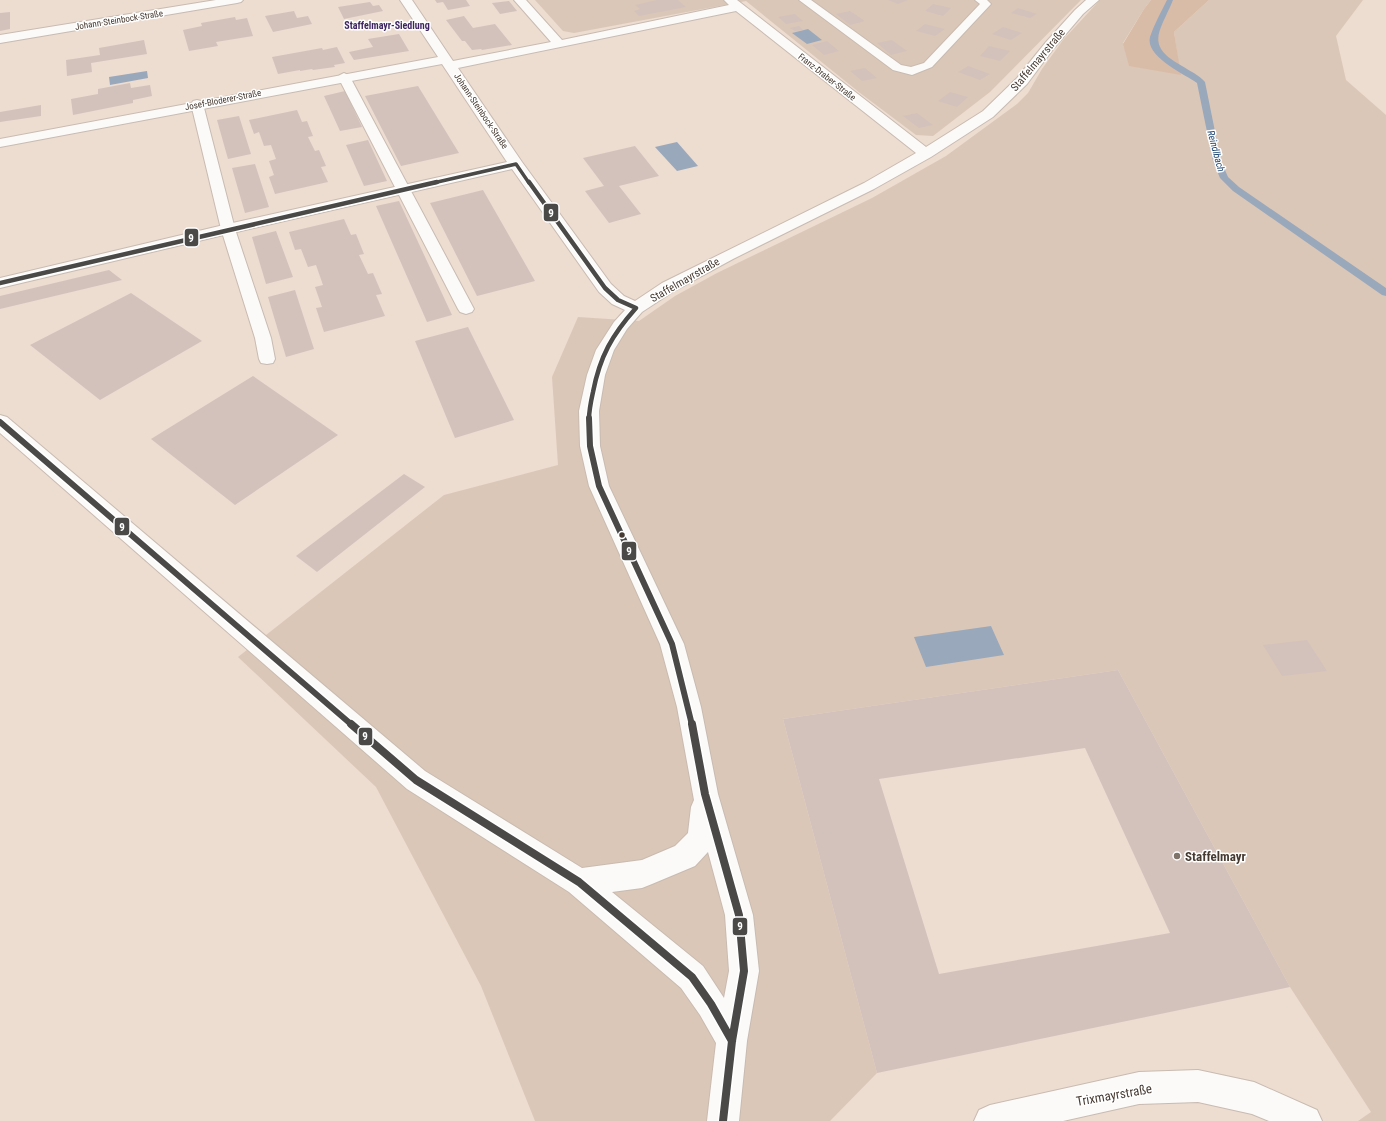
<svg xmlns="http://www.w3.org/2000/svg" width="1386" height="1121" font-family="'Roboto Condensed',sans-serif">
<style>
.green{fill:#dbc7b7}
.forest{fill:#d9bca7}
.water{fill:#9aa8bc}
.lines{fill:none;stroke-linecap:round;stroke-linejoin:round}
.stream{fill:#9aa8bc;fill-rule:evenodd}
.building{fill:#d3c2bc;fill-rule:evenodd}
.lane-casing{stroke:#c8bbb1;stroke-width:2}
.street-casing{stroke:#c8bbb1;stroke-width:2}
.lane{fill:#fcfaf8;fill-rule:evenodd}
.street{fill:#fcfaf8;fill-rule:evenodd}
.bus-1-far3-casing{stroke:#fff;stroke-width:5.5}
.bus-1-far2-casing{stroke:#fff;stroke-width:7}
.bus-1-far1-casing{stroke:#fff;stroke-width:9}
.bus-1-casing{stroke:#fff;stroke-width:11}
.bus-1-far3{stroke:#4a4948;stroke-width:3.5}
.bus-1-far2{stroke:#4a4948;stroke-width:4.5}
.bus-1-far1{stroke:#4a4948;stroke-width:6}
.bus-1{stroke:#4a4948;stroke-width:8}
.bus-dot{fill:#463a31;stroke:#fff;stroke-width:1.5}
.poi-dot{fill:#807369;stroke:#fff;stroke-width:1.5}
.labels{text-anchor:middle;dominant-baseline:central;stroke-width:3;stroke-linejoin:round;paint-order:stroke}
.far-street-label{font-size:9px;fill:#463a31;stroke:#fff}
.far-neighbourhood-label{font-size:10px;font-weight:bold;fill:#3e255f;stroke:#fff}
.far-water-label{font-size:10px;font-style:italic;fill:#19416f;stroke:#fff}
.street-label{font-size:11px;fill:#463a31;stroke:#fff}
.near-poi-label{font-size:13px;font-weight:bold;fill:#463a31;stroke:#fff;text-anchor:start}
.near-street-label{font-size:13px;fill:#463a31;stroke:#fff}
.line-badge{stroke:#fff;stroke-width:1.5}
.badge-label{font-size:11px;text-anchor:middle;font-weight:bold;fill:#fff}
</style>
<rect width="100%" height="100%" fill="#eddcd0"/>
<path class="green" d="M 535,0 L 1081,0 L 990,92 L 933,136 L 916,135 L 860,93 L 746,1 L 574,33 L 563,31 Z
M 1100,0 L 1151,0 L 1144,9 L 1123,43 L 1180,74 L 1174,32 L 1209,0 L 1363,0 L 1336,36 L 1346,80 L 1386,115 L 1386,1121 L 1358,1121 L 1371,1112 L 1290,987 L 1118,670 L 783,719 L 877,1073 L 830,1121 L 535,1121 L 481,986 L 376,787 L 238,657 L 444,495 L 558,465 L 552,377 L 578,317 L 639,321 L 675,296 L 717,273 L 872,198 L 946,156 L 1017,104 L 1028,93 L 1042,69 L 1063,40 Z"/>
<path class="forest" d="M 1151,0 L 1209,0 L 1174,32 L 1181,75 L 1129,66 L 1123,44 L 1144,9 Z"/>
<path class="water" d="M 808,29 L 822,40 L 807,44 L 792,33 Z
M 147,71 L 148,78 L 110,85 L 109,77 Z
M 677,142 L 698,166 L 677,171 L 655,147 Z
M 991,626 L 1004,655 L 926,667 L 914,637 Z"/>
<g class="lines">
<path class="stream" d="M 1167,0 L 1173,0 C 1160,32 1144,45 1182,66 C 1190,71 1199,75 1205,82 L 1221,161 L 1228,177 L 1239,187 L 1386,288 L 1386,296 L 1382,295 L 1233,191 L 1220,178 L 1213,161 L 1197,83 C 1185,74 1145,57 1150,37 C 1154,25 1161,12 1167,0 Z"/>
</g>
<path class="building" d="M 435,0 L 466,0 L 470,6 L 448,10 L 443,2 L 437,3 Z
M 657,0 L 678,0 L 686,7 L 639,16 L 634,11 L 640,9 L 635,5 Z
M 888,0 L 908,0 L 898,4 Z
M 509,1 L 517,11 L 500,14 L 492,3 Z
M 370,2 L 373,6 L 379,5 L 383,11 L 344,19 L 338,7 Z
M 933,4 L 951,8 L 943,16 L 925,11 Z
M 1018,8 L 1037,14 L 1030,18 L 1011,13 Z
M 294,11 L 297,18 L 308,16 L 312,24 L 273,32 L 265,16 Z
M 850,11 L 865,21 L 850,25 L 836,14 Z
M 10,12 L 10,29 L 0,31 L 0,13 Z
M 795,14 L 803,21 L 786,24 L 778,17 Z
M 464,16 L 473,28 L 495,24 L 512,45 L 482,50 L 481,49 L 472,50 L 465,41 L 462,41 L 446,20 Z
M 235,17 L 236,20 L 247,18 L 253,36 L 216,42 L 218,46 L 189,51 L 183,30 L 202,26 L 201,23 Z
M 925,24 L 945,29 L 935,36 L 916,31 Z
M 799,26 L 803,30 L 795,31 L 790,28 Z
M 1003,27 L 1022,33 L 1011,40 L 992,34 Z
M 399,34 L 409,51 L 354,60 L 349,52 L 373,47 L 368,39 Z
M 144,40 L 147,54 L 91,63 L 92,72 L 67,76 L 66,60 L 100,55 L 99,48 Z
M 892,40 L 907,51 L 891,55 L 877,43 Z
M 827,41 L 839,51 L 824,55 L 812,45 Z
M 989,46 L 1010,51 L 1000,61 L 980,56 Z
M 337,47 L 345,63 L 334,65 L 335,67 L 313,70 L 312,69 L 300,71 L 300,70 L 278,74 L 272,57 L 322,48 L 323,50 Z
M 968,66 L 990,74 L 980,80 L 958,72 Z
M 865,68 L 877,78 L 862,81 L 850,71 Z
M 130,83 L 131,88 L 150,85 L 152,96 L 133,100 L 133,103 L 73,115 L 71,99 L 98,94 L 98,89 Z
M 418,86 L 459,153 L 401,166 L 365,96 Z
M 345,91 L 362,127 L 340,131 L 324,96 Z
M 950,92 L 968,97 L 957,107 L 938,101 Z
M 41,105 L 41,116 L 0,122 L 0,112 Z
M 297,110 L 302,122 L 307,121 L 313,136 L 308,137 L 315,151 L 319,150 L 326,166 L 321,167 L 328,182 L 275,194 L 269,177 L 274,175 L 269,161 L 276,159 L 271,145 L 264,146 L 259,132 L 254,134 L 249,120 Z
M 917,113 L 933,125 L 919,128 L 903,116 Z
M 239,116 L 251,154 L 228,159 L 217,120 Z
M 368,140 L 387,181 L 364,186 L 346,145 Z
M 635,146 L 659,176 L 619,186 L 641,214 L 609,223 L 585,191 L 604,186 L 583,158 Z
M 255,164 L 269,207 L 245,213 L 232,168 Z
M 483,190 L 535,281 L 477,296 L 430,203 Z
M 399,201 L 452,315 L 427,322 L 376,206 Z
M 344,219 L 351,235 L 356,234 L 364,254 L 359,255 L 368,274 L 373,273 L 382,294 L 376,295 L 385,316 L 324,332 L 316,308 L 322,307 L 315,287 L 323,285 L 316,265 L 308,267 L 301,249 L 295,250 L 289,232 Z
M 276,231 L 293,277 L 266,284 L 252,237 Z
M 109,270 L 122,280 L 0,309 L 0,296 Z
M 295,290 L 314,349 L 286,357 L 268,297 Z
M 131,293 L 202,341 L 100,400 L 30,345 Z
M 468,327 L 514,420 L 455,438 L 415,341 Z
M 253,376 L 338,435 L 235,505 L 151,439 Z
M 404,474 L 425,487 L 317,572 L 296,556 Z
M 1307,640 L 1327,671 L 1282,676 L 1263,645 Z
M 1118,670 L 1290,987 L 877,1073 L 783,719 ZM 1085,748 L 1170,933 L 939,974 L 879,779 Z"/>
<g class="lines">
<g class="lane-casing">
<path id="lane" d="M 799,0 L 811,0 L 901,65 L 911,67 L 924,63 L 980,4 L 975,0 L 987,0 L 991,4 L 932,67 L 912,75 L 893,70 Z
M 344,73 L 348,75 L 350,77 L 474,309 L 472,312 L 466,314 L 460,312 L 458,309 L 338,77 L 340,75 Z
M 197,100 L 201,101 L 203,104 L 235,229 L 271,338 L 275,359 L 273,363 L 267,364 L 261,363 L 259,359 L 255,338 L 221,229 L 191,104 L 193,101 Z"/>
</g>
<g class="street-casing">
<path id="street" d="M 216,0 L 243,0 L 241,2 L 237,3 L 0,43 L 0,35 Z
M 400,0 L 412,0 L 453,61 L 551,42 L 514,0 L 526,0 L 562,40 L 729,5 L 724,0 L 737,0 L 926,147 L 983,111 L 1017,78 L 1046,42 L 1075,10 L 1086,0 L 1099,0 L 1083,14 L 1054,48 L 1027,84 L 993,117 L 931,157 L 874,189 L 733,259 L 674,291 L 642,312 L 627,329 L 614,350 L 605,375 L 599,411 L 600,446 L 609,486 L 684,644 L 701,707 L 718,794 L 753,915 L 759,971 L 747,1041 L 739,1121 L 707,1121 L 716,1043 L 700,1015 L 681,988 L 569,892 L 407,789 L 0,433 L 0,415 L 7,417 L 425,771 L 582,868 L 642,860 L 675,846 L 688,833 L 691,807 L 694,800 L 677,707 L 660,644 L 589,486 L 580,446 L 579,411 L 587,375 L 596,350 L 614,322 L 625,310 L 612,304 L 599,292 L 512,169 L 228,234 L 0,288 L 0,278 L 228,224 L 507,162 L 442,64 L 0,147 L 0,139 L 438,57 ZM 736,11 L 916,153 L 864,183 L 662,283 L 635,301 L 624,296 L 611,284 L 522,162 L 458,68 ZM 708,852 L 725,915 L 729,971 L 724,998 L 703,966 L 612,892 L 642,888 L 652,884 L 695,866 Z
M 1198,1070 L 1254,1082 L 1317,1110 L 1322,1121 L 1269,1121 L 1252,1114 L 1198,1102 L 1139,1104 L 1063,1121 L 974,1121 L 979,1110 L 990,1105 L 1139,1072 Z"/>
</g>
<use href="#lane" class="lane"/>
<use href="#street" class="street"/>
<g class="bus-1-far3-casing">
<path id="bus-1-far3" d="M 433,183 L 516,164 L 529,183"/>
</g>
<g class="bus-1-far2-casing">
<path id="bus-1-far2" d="M 529,182 L 605,288 L 618,300 L 636,308 C 612,335 600,356 593,392 C 591,401 589,410 589,419
M 0,283 L 437,182"/>
</g>
<g class="bus-1-far1-casing">
<path id="bus-1-far1" d="M 589,418 L 590,446 L 599,486 L 672,644 L 692,725
M 0,422 L 352,725"/>
</g>
<g class="bus-1-casing">
<path id="bus-1" d="M 351,724 L 416,780 L 579,882 L 692,977 L 711,1004 L 732,1041
M 692,724 L 705,794 L 739,915 L 744,971 L 732,1041 L 723,1121"/>
</g>
<use href="#bus-1-far3" class="bus-1-far3"/>
<use href="#bus-1-far2" class="bus-1-far2"/>
<use href="#bus-1-far1" class="bus-1-far1"/>
<use href="#bus-1" class="bus-1"/>
</g>
<circle class="bus-dot" cx="622" cy="535" r="3.5"/>
<circle class="poi-dot" cx="1177" cy="856" r="4"/>
<g class="labels">
<g class="far-street-label">
<text transform="translate(119 20) rotate(-9)">Johann-Steinbock-Straße</text>
<text transform="translate(827 77) rotate(38)">Franz-Draber-Straße</text>
<text transform="translate(223 100) rotate(-11)">Josef-Bloderer-Straße</text>
<text transform="translate(481 111) rotate(56)">Johann-Steinbock-Straße</text>
</g>
<g class="far-neighbourhood-label">
<text x="387" y="25">Staffelmayr-Siedlung</text>
</g>
<g class="far-water-label">
<text transform="translate(1216 151) rotate(75)">Reindlbach</text>
</g>
<g class="street-label">
<text transform="translate(1038 60) rotate(-50)">Staffelmayrstraße</text>
<text transform="translate(685 280) rotate(-30)">Staffelmayrstraße</text>
</g>
<g class="near-poi-label">
<text x="1185" y="856">Staffelmayr</text>
</g>
<g class="near-street-label">
<text transform="translate(1114 1095) rotate(-10)">Trixmayrstraße</text>
</g>
</g>
<g class="line-badge">
<rect x="543" y="203" width="16" height="19" rx="4" fill="#4a4948"/>
<rect x="184" y="228" width="15" height="19" rx="4" fill="#4a4948"/>
<rect x="114" y="517" width="16" height="19" rx="4" fill="#4a4948"/>
<rect x="621" y="541" width="16" height="20" rx="4" fill="#4a4948"/>
<rect x="358" y="727" width="15" height="19" rx="4" fill="#4a4948"/>
<rect x="732" y="917" width="16" height="19" rx="4" fill="#4a4948"/>
</g>
<g class="badge-label">
<text x="551" y="217">9</text>
<text x="191" y="242">9</text>
<text x="122" y="531">9</text>
<text x="629" y="555">9</text>
<text x="365" y="740">9</text>
<text x="740" y="930">9</text>
</g>
</svg>
